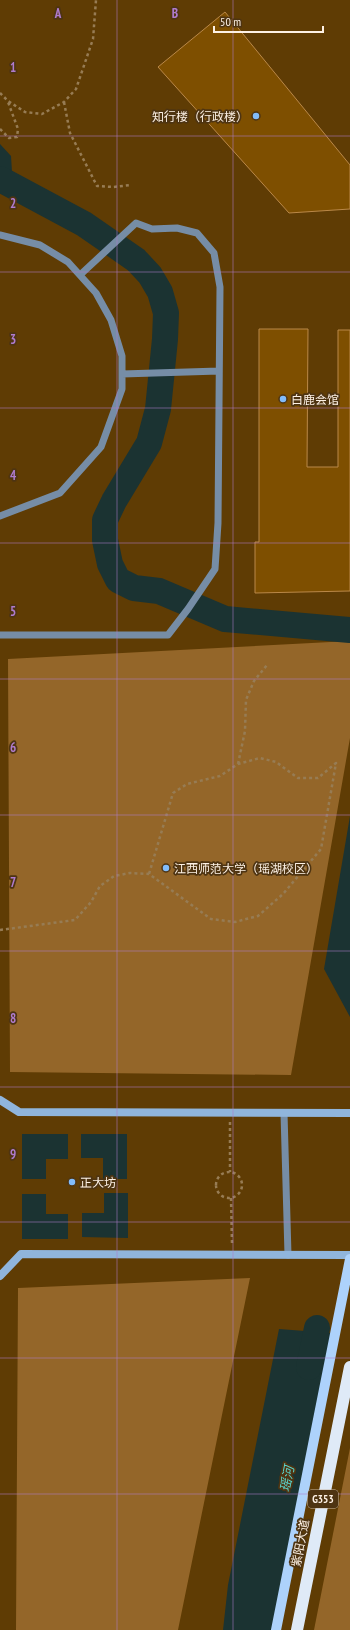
<svg xmlns="http://www.w3.org/2000/svg" width="350" height="1630" font-family="'PT Sans Narrow','Noto Sans SC',sans-serif">
<style>
.green{fill:#946629}
.water{fill:#1b3332}
.lines{fill:none;stroke-linecap:round;stroke-linejoin:round}
.river{stroke:#1b3332;stroke-width:26}
.building{fill:#7e4f00;stroke:#ba8848}
.path{stroke:#977c54;stroke-width:2.5;stroke-dasharray:3 3;stroke-linecap:butt}
.lane{stroke:#768da6;stroke-width:7}
.secondary{stroke:#90b5dc;stroke-width:8}
.primary{stroke:#add2fb;stroke-width:10}
.highway{stroke:#dfeaf7;stroke-width:12}
.grid{fill:none;stroke:#af7bce;stroke-width:1;stroke-opacity:0.55}
.poi-dot{fill:#82bcfa;stroke:#4e3412;stroke-width:1.5}
.labels{text-anchor:middle;dominant-baseline:central;stroke-width:3.5;stroke-linejoin:round;paint-order:stroke}
.shield{fill:#4e3412;stroke:#c8b8a6;stroke-width:1}
.shield-label{font-size:11px;font-weight:bold;fill:#fdf1e5}
.poi-label{font-size:12px;fill:#fdf1e5;stroke:#4e3412;text-anchor:start}
.street-label{font-size:12px;fill:#fdf1e5;stroke:#4e3412}
.water-label{font-size:13px;font-style:italic;fill:#59d6cf;stroke:#4e3412}
.grid-label{font-size:13px;text-anchor:middle;font-weight:bold;fill:#af7bce;stroke:#4e3412;stroke-width:3.5;stroke-linejoin:round;paint-order:stroke}
</style>
<rect width="100%" height="100%" fill="#5f3c04"/>
<path class="green" d="M 350,641 L 350,738 L 291,1075 L 10,1072 L 8,659 Z
M 250,1278 L 178,1630 L 16,1630 L 18,1288 Z
M 350,1448 L 350,1630 L 314,1630 Z"/>
<path class="water" d="M 0,144 L 11,156 L 12,172 L 0,188 Z
M 350,816 L 350,1017 L 324,969 Z
M 22,1134 L 68,1134 L 68,1159 L 46,1159 L 46,1179 L 22,1179 Z
M 81,1134 L 127,1134 L 127,1179 L 103,1179 L 103,1158 L 81,1158 Z
M 104,1193 L 128,1193 L 128,1238 L 82,1237 L 82,1213 L 104,1213 Z
M 22,1194 L 46,1194 L 46,1214 L 68,1214 L 68,1239 L 22,1239 Z
M 279,1329 L 331,1333 L 272,1630 L 223,1630 L 228,1585 Z"/>
<g class="lines">
<path class="river" d="M 0,179 L 84,224 L 136,260 L 150,275 L 160,292 L 166,313 L 165,339 L 158,409 L 149,443 L 114,501 L 105,520 L 105,540 L 110,564 L 118,580 L 134,588 L 159,591 L 225,619 L 350,630
M 309,1367 L 317,1328"/>
</g>
<path class="building" d="M 225,12 L 350,165 L 350,209 L 289,213 L 158,67 Z
M 259,329 L 308,329 L 307,467 L 338,467 L 338,330 L 350,330 L 350,591 L 255,593 L 255,542 L 259,542 Z"/>
<g class="lines">
<path class="path" d="M 0,93 L 8,101 L 25,112 L 42,114 L 64,102 L 76,89 L 93,39 L 96,0
M 64,102 L 70,133 L 97,186 L 113,187 L 131,185
M 0,129 L 9,138 L 17,137 L 18,129 L 8,102
M 238,764 L 245,731 L 246,700 L 254,681 L 267,665
M 0,930 L 75,920 L 91,902 L 100,886 L 114,876 L 130,873 L 149,874 L 211,919 L 235,922 L 258,916 L 283,894 L 321,849 L 336,763 L 318,778 L 298,778 L 276,762 L 260,758 L 238,764 L 220,776 L 187,784 L 173,793 L 149,874
M 230,1122 L 230,1172
M216 1185a13 13 0 1 1 26 0a13 13 0 1 1-26 0Z
M 231,1198 L 232,1244"/>
<path class="lane" d="M 0,235 L 40,245 L 68,262 L 96,293 L 111,320 L 122,356 L 122,389 L 101,447 L 60,493 L 0,516
M 122,374 L 219,371
M 0,635 L 168,635 L 188,609 L 215,569 L 218,523 L 220,287 L 214,253 L 197,233 L 177,228 L 152,229 L 136,223 L 80,275
M 284,1113 L 288,1255"/>
<path class="secondary" d="M 0,1100 L 19,1112 L 350,1113
M 0,1276 L 21,1254 L 350,1255"/>
<path class="primary" d="M 276,1630 L 350,1259"/>
<path class="highway" d="M 297,1630 L 350,1367"/>
</g>
<path class="grid" d="M 117,0 L 117,1630M 233,0 L 233,1630M 0,136 L 350,136M 0,272 L 350,272M 0,408 L 350,408M 0,543 L 350,543M 0,679 L 350,679M 0,815 L 350,815M 0,951 L 350,951M 0,1087 L 350,1087M 0,1222 L 350,1222M 0,1358 L 350,1358M 0,1494 L 350,1494"/>
<g class="poi-dot">
<circle cx="256" cy="116" r="4"/>
<circle cx="283" cy="399" r="4"/>
<circle cx="166" cy="868" r="4"/>
<circle cx="72" cy="1182" r="4"/>
</g>
<g class="labels">
<rect class="shield" x="308" y="1490" width="30" height="18" rx="3"/>
<g class="shield-label">
<text x="323" y="1499">G353</text>
</g>
<g class="poi-label">
<text x="248" y="116" text-anchor="end">知行楼（行政楼）</text>
<text x="291" y="399">白鹿会馆</text>
<text x="174" y="868">江西师范大学（瑶湖校区）</text>
<text x="80" y="1182">正大坊</text>
</g>
<g class="street-label">
<text transform="translate(300 1543) rotate(-79)">紫阳大道</text>
</g>
<g class="water-label">
<text transform="translate(287 1479) rotate(-79)">瑶河</text>
</g>
</g>
<g class="grid-label">
<text x="58" y="18">A</text>
<text x="175" y="18">B</text>
<text x="13" y="72">1</text>
<text x="13" y="208">2</text>
<text x="13" y="344">3</text>
<text x="13" y="480">4</text>
<text x="13" y="616">5</text>
<text x="13" y="752">6</text>
<text x="13" y="887">7</text>
<text x="13" y="1023">8</text>
<text x="13" y="1159">9</text>
</g>
<path d="M214 26v6h109v-6" fill="none" stroke="#fdf1e5" stroke-width="2"/>
<text x="220" y="26" font-size="12" fill="#fdf1e5" stroke="#4e3412" stroke-width="3" paint-order="stroke">50 m</text>
</svg>
